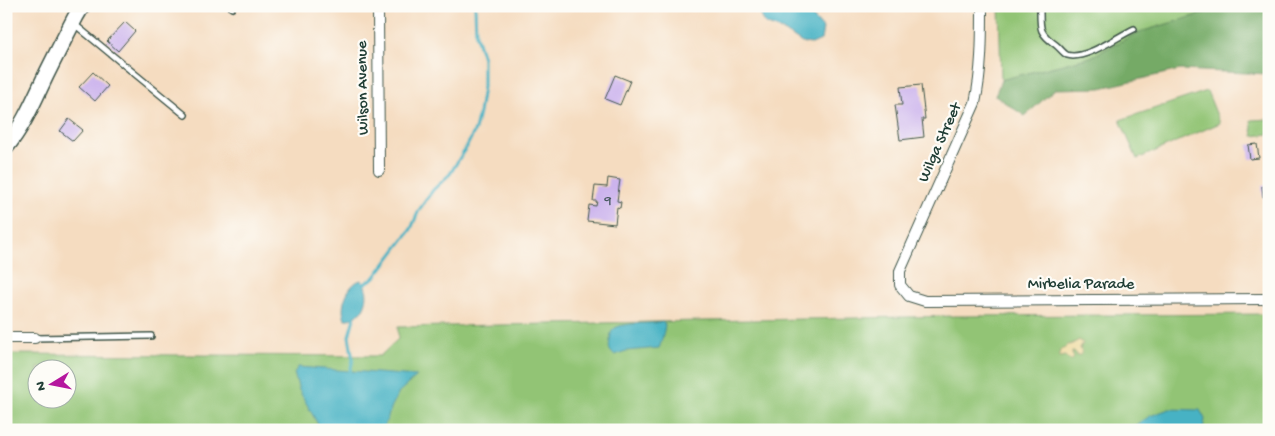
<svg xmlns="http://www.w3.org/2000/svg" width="1275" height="436" font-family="'Gochi Hand',sans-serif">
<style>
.green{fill:#92c474;stroke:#588054;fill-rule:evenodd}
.forest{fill:#75aa66;stroke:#4a744d}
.sand{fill:#eeda9e;stroke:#868c69}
.water{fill:#46b2c4;stroke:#32787c}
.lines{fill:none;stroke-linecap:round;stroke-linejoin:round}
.stream{stroke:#46b2c4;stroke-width:3}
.building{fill:#ccb4ed}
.service-casing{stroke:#3f5549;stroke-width:8}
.minor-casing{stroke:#3f5549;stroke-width:12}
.secondary-casing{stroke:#3f5549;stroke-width:18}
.service{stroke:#fff;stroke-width:5}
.minor{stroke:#fff;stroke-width:10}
.secondary{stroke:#fff;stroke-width:15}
.labels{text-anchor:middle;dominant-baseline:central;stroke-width:4.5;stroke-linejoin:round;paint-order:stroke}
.number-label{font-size:14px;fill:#4a5b62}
.street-label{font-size:16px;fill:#1f3d34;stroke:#fdfcf7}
</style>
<rect width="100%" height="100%" fill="#fdfcf7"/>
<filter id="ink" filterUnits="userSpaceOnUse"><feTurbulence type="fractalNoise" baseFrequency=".02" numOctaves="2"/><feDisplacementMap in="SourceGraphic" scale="10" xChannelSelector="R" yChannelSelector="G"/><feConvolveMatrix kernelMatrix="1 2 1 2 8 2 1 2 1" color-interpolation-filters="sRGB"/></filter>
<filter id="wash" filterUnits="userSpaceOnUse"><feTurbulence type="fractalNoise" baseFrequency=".0096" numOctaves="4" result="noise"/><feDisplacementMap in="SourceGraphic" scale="20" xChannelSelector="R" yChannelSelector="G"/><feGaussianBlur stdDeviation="1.12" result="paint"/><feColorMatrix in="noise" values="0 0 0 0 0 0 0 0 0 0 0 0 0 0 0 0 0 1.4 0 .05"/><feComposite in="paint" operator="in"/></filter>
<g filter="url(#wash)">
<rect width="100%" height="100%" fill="#f5dcc0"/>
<path class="green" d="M 999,6 L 1228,6 L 1137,33 L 1091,57 L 1001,80 Z
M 1207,91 L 1220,123 L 1137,159 L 1120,120 Z
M 1269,119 L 1269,134 L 1253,136 L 1251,120 Z
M 1269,314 L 1269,430 L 6,430 L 6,354 L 380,356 L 398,339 L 398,327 L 956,316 ZM 38,368 L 68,368 L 68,398 L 38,398 Z"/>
<path class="forest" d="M 1228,6 L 1269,6 L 1269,74 L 1180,70 L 1101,88 L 1055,89 L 1025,116 L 995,96 L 1001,80 L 1091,57 L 1137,33 Z"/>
<path class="sand" d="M 1079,340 L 1083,343 L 1080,348 L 1082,352 L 1081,355 L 1077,356 L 1074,352 L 1072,352 L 1072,354 L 1074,358 L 1072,360 L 1069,360 L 1065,356 L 1062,357 L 1059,356 L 1060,350 L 1065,348 L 1068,345 L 1072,344 Z"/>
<path class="water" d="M 764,6 L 795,6 L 814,18 L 823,28 L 821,40 L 812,44 L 802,43 L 784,31 L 765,24 L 761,18 L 761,13 Z
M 361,280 C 374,292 364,321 345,319 C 339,307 348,283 361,280 Z
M 662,322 L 665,324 C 665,328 661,345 659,348 L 626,351 L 614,355 C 608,350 609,347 610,340 C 611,336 610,332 614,329 C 621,322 651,324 662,322 Z
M 298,367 L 417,376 L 400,391 L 392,406 L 383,430 L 321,430 L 299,390 L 294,373 Z
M 1169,409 L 1200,410 L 1205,419 L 1203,430 L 1108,430 L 1111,427 L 1135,426 L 1150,416 Z"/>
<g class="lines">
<path class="stream" d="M 364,284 L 375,277 L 411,229 L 419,210 L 433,190 L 450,174 L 468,144 L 475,130 L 479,113 L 483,87 L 483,58 L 476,36 L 475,6
M 350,371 L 353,360 L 349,336 L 354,318"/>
</g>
<g id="blocks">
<path class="building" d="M 125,22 L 135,31 L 118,51 L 107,41 Z
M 93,72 L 108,86 L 95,101 L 79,87 Z
M 615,75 L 630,81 L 620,105 L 605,99 Z
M 921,85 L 925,119 L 922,119 L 924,137 L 900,140 L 895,105 L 902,105 L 900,87 Z
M 69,119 L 83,130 L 73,141 L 60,131 Z
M 1257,144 L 1259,158 L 1250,159 L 1248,145 Z
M 608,178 L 620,180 L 617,201 L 621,202 L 620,208 L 617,207 L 615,224 L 587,221 L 589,205 L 596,206 L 597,201 L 593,201 L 595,186 L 607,187 Z
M 1269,185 L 1269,201 L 1263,197 L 1262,186 Z"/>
</g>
</g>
<g filter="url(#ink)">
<use href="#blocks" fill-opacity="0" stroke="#3f5549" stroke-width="1"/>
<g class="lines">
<g class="service-casing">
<path id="service" d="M 1038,6 L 1040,9 C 1040,29 1039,33 1056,45 C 1060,48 1063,53 1067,55 C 1085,61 1118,36 1134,29
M 232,8 L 233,6
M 73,23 L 185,115
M 35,338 L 151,336"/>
</g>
<g class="minor-casing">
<path id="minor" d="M 378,6 L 379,170
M 982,6 C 982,40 982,70 975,103 L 900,271 L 900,285 L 909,296 L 925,301 L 1269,299
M 6,338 L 35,338"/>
</g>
<g class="secondary-casing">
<path id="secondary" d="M 6,147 C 24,125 34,100 46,75 C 56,55 66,35 76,16 L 82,6"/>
</g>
<use href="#service" class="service"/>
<use href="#minor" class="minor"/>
<use href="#secondary" class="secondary"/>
</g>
</g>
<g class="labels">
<g class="number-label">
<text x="608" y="201">9</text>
</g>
<g class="street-label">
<text transform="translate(364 88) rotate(-91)">Wilson Avenue</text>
<text transform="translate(941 143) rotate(-66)">Wilga Street</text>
<text x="1081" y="285">Mirbelia Parade</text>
</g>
</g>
<rect width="1275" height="436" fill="none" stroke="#fdfcf7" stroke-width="25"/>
<g transform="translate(52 384) rotate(260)"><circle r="24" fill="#fdfcf7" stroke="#a4b0a9"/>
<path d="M0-4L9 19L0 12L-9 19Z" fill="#b5179e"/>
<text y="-8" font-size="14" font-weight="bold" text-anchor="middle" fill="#1f3d34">N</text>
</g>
</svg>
